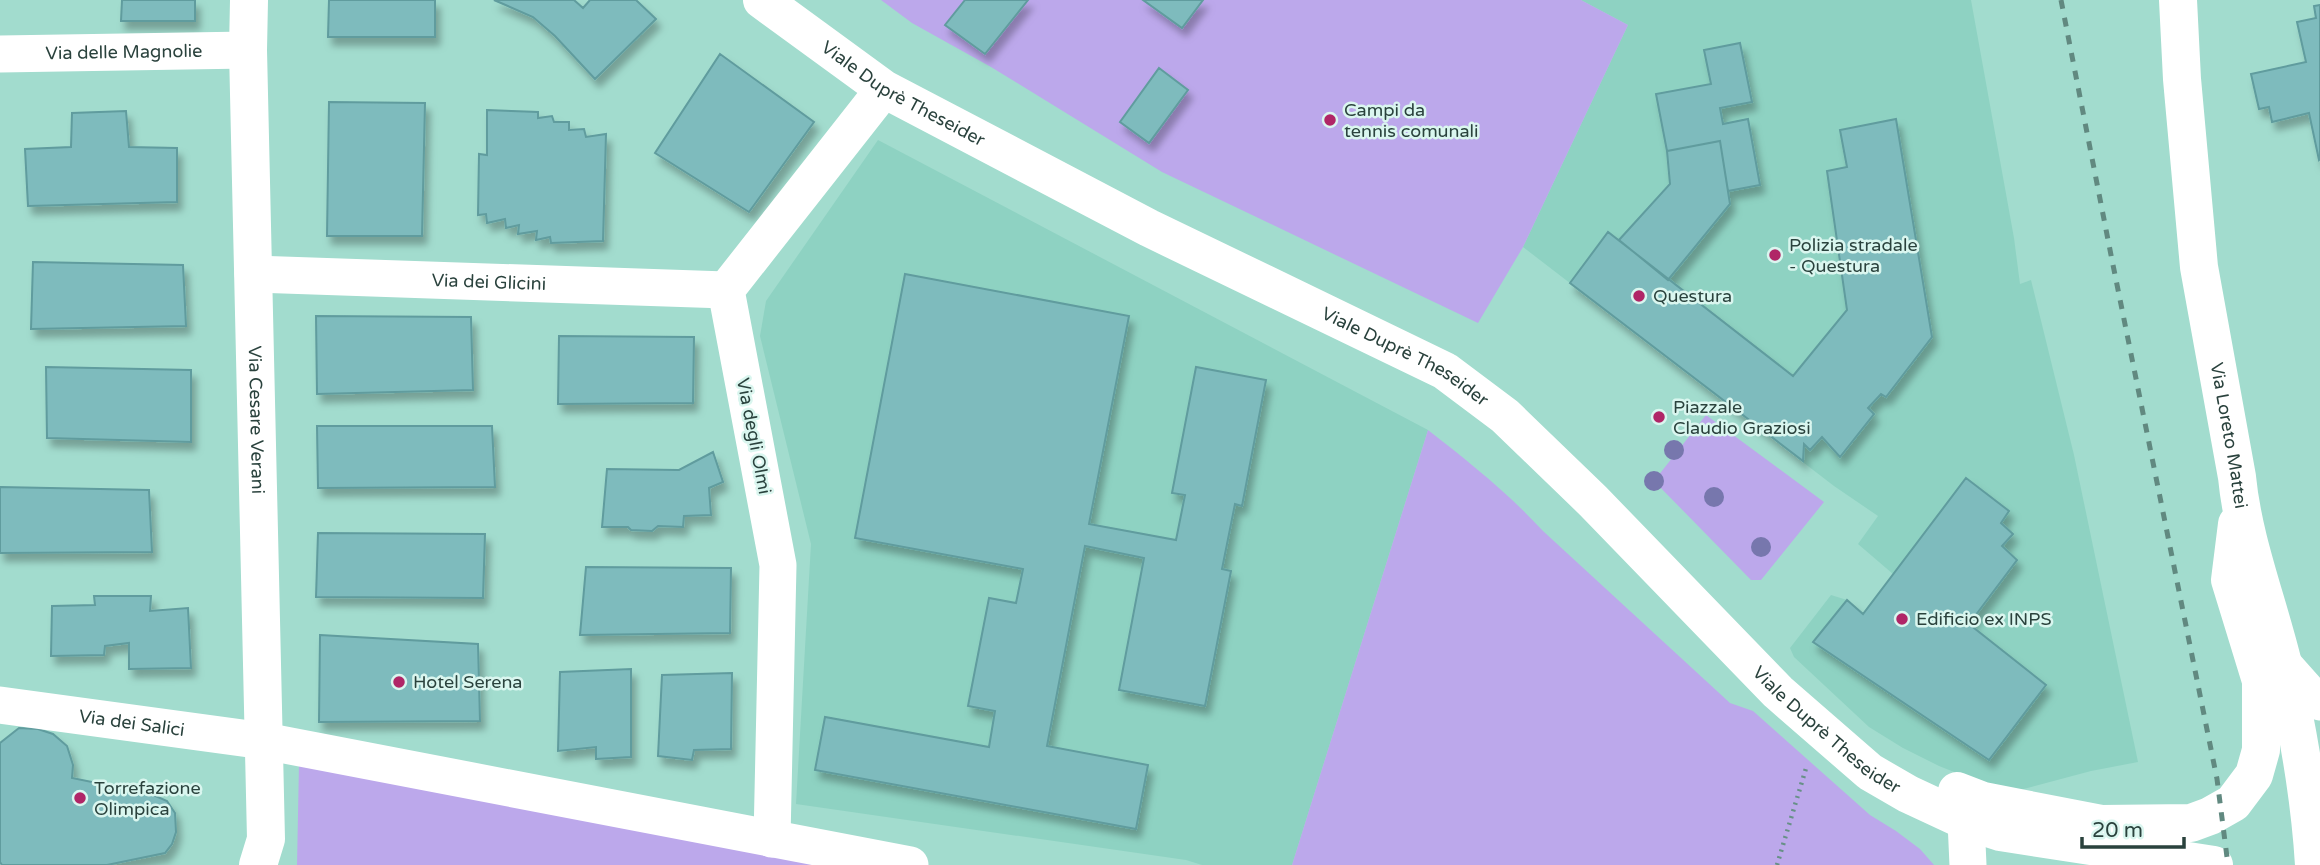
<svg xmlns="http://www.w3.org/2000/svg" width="2320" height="865" font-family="'Varela Round',sans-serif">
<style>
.built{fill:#8ed2c2}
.green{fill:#bca8eb}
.building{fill:#7ebbbd;stroke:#609c9e;stroke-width:2;filter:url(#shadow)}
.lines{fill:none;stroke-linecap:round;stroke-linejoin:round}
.path{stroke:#679087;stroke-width:4.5;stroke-dasharray:2 5;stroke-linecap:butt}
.street{stroke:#fff;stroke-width:37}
.secondary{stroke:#fff;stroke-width:38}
.rail{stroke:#618980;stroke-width:5;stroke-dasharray:9 9;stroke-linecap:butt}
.tree{fill:#7777ad}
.poi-dot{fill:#b02667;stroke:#daf6ef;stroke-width:2.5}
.labels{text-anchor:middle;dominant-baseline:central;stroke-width:5;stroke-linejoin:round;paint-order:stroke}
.street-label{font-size:18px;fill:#2a423d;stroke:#daf6ef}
.poi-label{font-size:18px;fill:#2a423d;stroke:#daf6ef;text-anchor:start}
</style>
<defs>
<filter id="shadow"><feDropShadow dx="4.5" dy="8" stdDeviation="3.5" flood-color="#0004"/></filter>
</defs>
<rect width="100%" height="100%" fill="#a2dcce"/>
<path class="built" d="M 1581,0 L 1971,0 L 2014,238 L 2020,284 L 2031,280 L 2074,455 L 2138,762 L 2091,771 L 2016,791 L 1982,783 L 1939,766 L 1903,748 L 1869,727 L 1794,657 L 1790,648 L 1831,595 L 1847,600 L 1863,613 L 1893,574 L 1858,544 L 1878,516 L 1834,486 L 1523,247 L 1628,25 Z
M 878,140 L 1428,430 L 1292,865 L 1202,865 L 1186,860 L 796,804 L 811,544 L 760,336 L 766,301 Z"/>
<path class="green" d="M 881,0 L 1581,0 L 1628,25 L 1523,247 L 1478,323 L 1162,172 L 991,67 L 912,23 Z
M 1706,415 L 1824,502 L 1761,580 L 1751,580 L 1654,481 Z
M 1428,430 C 1469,462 1508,493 1543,531 L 1730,703 L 1753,711 L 1870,815 L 1896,831 L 1920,849 L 1934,865 L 1292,865 Z
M 299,764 L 817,865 L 297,865 Z"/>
<path class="building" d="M 122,0 L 195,0 L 195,21 L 121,21 Z
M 329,0 L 435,0 L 435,37 L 328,37 Z
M 494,0 L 574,0 L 583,8 L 590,0 L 636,0 L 656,19 L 595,79 L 555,36 L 533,17 Z
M 965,0 L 1028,0 L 985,54 L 945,25 Z
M 1143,0 L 1203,0 L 1182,28 Z
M 2320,5 L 2320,159 L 2319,160 L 2309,113 L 2272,122 L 2269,107 L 2259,109 L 2251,74 L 2306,62 L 2297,22 L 2316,18 L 2314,6 Z
M 1740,43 L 1752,102 L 1720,108 L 1723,124 L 1748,119 L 1760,185 L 1728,191 L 1720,141 L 1667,151 L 1656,94 L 1711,84 L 1704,50 Z
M 720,54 L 814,122 L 749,212 L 655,153 Z
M 1159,68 L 1188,90 L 1149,143 L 1120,122 Z
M 329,102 L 425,103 L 422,236 L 327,236 Z
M 487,110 L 538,112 L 538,118 L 552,116 L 554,122 L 569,122 L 569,130 L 584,129 L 586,137 L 606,134 L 603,241 L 551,243 L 550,237 L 536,240 L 537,231 L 518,234 L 519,225 L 506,228 L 505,219 L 487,223 L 486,214 L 478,215 L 479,154 L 487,155 Z
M 126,111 L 129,147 L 177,148 L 177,202 L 28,206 L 25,149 L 71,147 L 72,113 Z
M 1896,119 L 1932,337 L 1886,397 L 1881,394 L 1868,408 L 1874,414 L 1840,457 L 1822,437 L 1810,450 L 1804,444 L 1803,461 L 1570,283 L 1608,232 L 1793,376 L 1847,310 L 1827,171 L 1847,167 L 1840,130 Z
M 1720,141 L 1730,204 L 1668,280 L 1619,240 L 1670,184 L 1667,151 Z
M 33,262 L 183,265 L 186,326 L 31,329 Z
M 905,274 L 1129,316 L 1089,524 L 1176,540 L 1185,495 L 1172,493 L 1196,367 L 1266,380 L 1242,506 L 1235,504 L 1222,569 L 1231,571 L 1205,706 L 1119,690 L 1144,558 L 1085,546 L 1047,746 L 1148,765 L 1136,829 L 815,770 L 825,717 L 989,747 L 995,711 L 968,706 L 989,598 L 1016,603 L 1023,569 L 855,538 Z
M 316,316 L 471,317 L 473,390 L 317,394 Z
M 559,336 L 694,337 L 693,403 L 558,404 Z
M 46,367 L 191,370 L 191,442 L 47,438 Z
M 317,426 L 492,426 L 495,487 L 318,488 Z
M 713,452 L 723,482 L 709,488 L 711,515 L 684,516 L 683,527 L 658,526 L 652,531 L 631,530 L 628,527 L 602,527 L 607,469 L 679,470 Z
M 1966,478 L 2009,511 L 2001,523 L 2013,534 L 2002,546 L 2017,560 L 1969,624 L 2046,685 L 1989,760 L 1813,642 L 1847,600 L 1863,614 Z
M 0,487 L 149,490 L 152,552 L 0,553 Z
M 318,533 L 485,534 L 483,598 L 316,597 Z
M 586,567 L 731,568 L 730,633 L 580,635 Z
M 94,596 L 151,596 L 150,611 L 188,608 L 191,668 L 129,669 L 129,643 L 105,646 L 104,655 L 51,656 L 52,606 L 95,605 Z
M 320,635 L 478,644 L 480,721 L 319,722 Z
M 631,669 L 631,757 L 596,759 L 596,747 L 558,751 L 560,672 Z
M 732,673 L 731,749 L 694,750 L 692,760 L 658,756 L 662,675 Z
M 19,728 L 38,729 L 53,734 L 67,746 L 73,765 L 72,778 L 151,794 L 167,801 L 175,813 L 176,832 L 172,844 L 165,853 L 107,865 L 2,865 L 0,862 L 0,743 Z"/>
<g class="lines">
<path class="path" d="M 1777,865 L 1807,765"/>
<g class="street">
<path id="s1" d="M 0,54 L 248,50"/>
<path id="s2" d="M 253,274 L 726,290"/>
<path d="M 2283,664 L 2314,699 L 2320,702"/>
<path id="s3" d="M 0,705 L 264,741 L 910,865"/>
<path d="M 1966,821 L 1968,865"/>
<path d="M 772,839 L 778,565 L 726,290 L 884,89"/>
</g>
<g class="secondary">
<path id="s4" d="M 249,0 L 248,50 L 266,839 L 258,865"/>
<path id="s5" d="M 762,0 L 884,89 L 1149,228 L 1445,371 L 1505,416 L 1593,501 L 1778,692 L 1870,772 L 1908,794 L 1966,821 L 2000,832 L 2214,865"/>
<path id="s6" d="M 2178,0 L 2182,79 L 2199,267 L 2237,477 C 2243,540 2268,602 2283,664 C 2298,730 2310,798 2314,865"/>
<path d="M 1957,791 L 1983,801 L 2101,824 L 2191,823 L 2210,816 L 2233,803 L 2254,775 L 2261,750 L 2261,681 L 2230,580 L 2237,524"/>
</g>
<path class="rail" d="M 2061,0 L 2111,255 L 2217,779 L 2228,865"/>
</g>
<g class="tree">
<circle cx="1674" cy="450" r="10"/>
<circle cx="1654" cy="481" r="10"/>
<circle cx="1714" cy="497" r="10"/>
<circle cx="1761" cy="547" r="10"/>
</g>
<g class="poi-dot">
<circle cx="1330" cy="120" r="7"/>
<circle cx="1775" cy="255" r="7"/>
<circle cx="1639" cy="296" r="7"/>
<circle cx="1659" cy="417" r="7"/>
<circle cx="1902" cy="619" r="7"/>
<circle cx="399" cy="682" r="7"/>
<circle cx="80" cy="798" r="7"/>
</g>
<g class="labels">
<g class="street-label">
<text stroke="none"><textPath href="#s1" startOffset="124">Via delle Magnolie</textPath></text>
<text stroke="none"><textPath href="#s5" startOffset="170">Viale Duprè Theseider</textPath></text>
<text stroke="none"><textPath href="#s2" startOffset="236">Via dei Glicini</textPath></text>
<text stroke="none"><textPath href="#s5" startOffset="737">Viale Duprè Theseider</textPath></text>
<text stroke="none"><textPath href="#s4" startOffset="420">Via Cesare Verani</textPath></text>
<text stroke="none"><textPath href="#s6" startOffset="439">Via Loreto Mattei</textPath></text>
<text transform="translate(754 436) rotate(79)">Via degli Olmi</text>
<text stroke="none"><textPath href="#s3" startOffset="133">Via dei Salici</textPath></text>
<text stroke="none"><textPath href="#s5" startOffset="1304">Viale Duprè Theseider</textPath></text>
</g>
<g class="poi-label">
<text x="1344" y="110">Campi da<tspan x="1344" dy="21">tennis comunali</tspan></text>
<text x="1789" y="245">Polizia stradale<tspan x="1789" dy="21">- Questura</tspan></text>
<text x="1653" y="296">Questura</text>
<text x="1673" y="407">Piazzale<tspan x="1673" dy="21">Claudio Graziosi</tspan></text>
<text x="1916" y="619">Edificio ex INPS</text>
<text x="413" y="682">Hotel Serena</text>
<text x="94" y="788">Torrefazione<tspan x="94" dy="21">Olimpica</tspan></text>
</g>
</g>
<path d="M2082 837v10h102v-10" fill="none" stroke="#2a423d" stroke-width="3.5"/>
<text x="2092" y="837" font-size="21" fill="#2a423d" stroke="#daf6ef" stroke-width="5" paint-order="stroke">20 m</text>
</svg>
